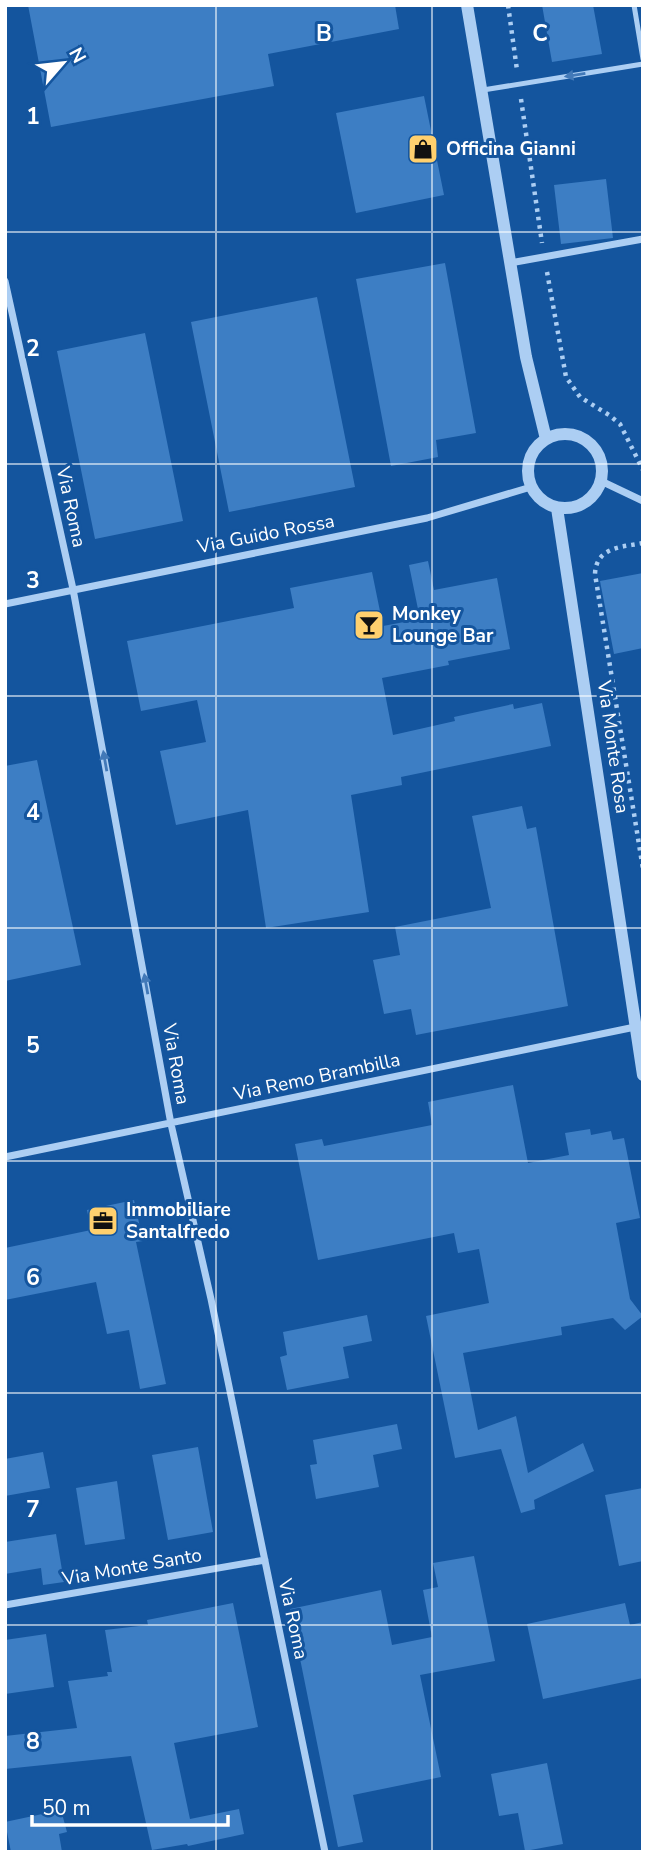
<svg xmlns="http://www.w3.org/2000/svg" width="648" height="1857" font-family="'Nunito Sans',sans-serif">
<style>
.building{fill:#3d7ec4}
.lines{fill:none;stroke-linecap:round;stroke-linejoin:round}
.path{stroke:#accef3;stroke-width:4.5;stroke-dasharray:3.5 5;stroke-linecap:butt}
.service{stroke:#accef3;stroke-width:5}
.minor{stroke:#accef3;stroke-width:7}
.tertiary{stroke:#accef3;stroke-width:12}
.oneway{fill:#4279b8}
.grid{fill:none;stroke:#fff;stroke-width:2;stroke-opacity:0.55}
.labels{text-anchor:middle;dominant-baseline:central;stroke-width:6;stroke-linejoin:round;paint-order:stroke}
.poi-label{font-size:19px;font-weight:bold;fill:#fff;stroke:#14559e;text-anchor:start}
.street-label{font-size:19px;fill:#fff;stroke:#14559e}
.grid-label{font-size:23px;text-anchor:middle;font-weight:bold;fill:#fff;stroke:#14559e;stroke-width:6;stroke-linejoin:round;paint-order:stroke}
</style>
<rect width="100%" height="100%" fill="#14559e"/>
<path class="building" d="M 28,5 L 395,5 L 399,29 L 268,54 L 274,86 L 51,127 Z
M 542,5 L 593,5 L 602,54 L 552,62 Z
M 424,96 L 444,195 L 356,213 L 336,113 Z
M 606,179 L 613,238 L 561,244 L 554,185 Z
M 445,263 L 476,433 L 436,440 L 438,457 L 391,466 L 356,279 Z
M 317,297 L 355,487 L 229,512 L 191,322 Z
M 145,333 L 183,521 L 95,539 L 57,351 Z
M 428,561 L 434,590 L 497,578 L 510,649 L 448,661 L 449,665 L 382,678 L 393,735 L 455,721 L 454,717 L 513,704 L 514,709 L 542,703 L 551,746 L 401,777 L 402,785 L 351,795 L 369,912 L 266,928 L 248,810 L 176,825 L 160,751 L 206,742 L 197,700 L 141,711 L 127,641 L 294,608 L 290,588 L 372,572 L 383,626 L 420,619 L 409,565 Z
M 643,573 L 643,648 L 614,654 L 600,581 Z
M 37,760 L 81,965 L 5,981 L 5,766 Z
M 522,806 L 527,829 L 536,827 L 568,1006 L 416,1035 L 411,1009 L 384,1014 L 373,960 L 400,955 L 395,927 L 491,908 L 472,816 Z
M 513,1085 L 528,1163 L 569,1155 L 565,1133 L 590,1129 L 591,1135 L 611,1131 L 613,1140 L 624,1138 L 640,1218 L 616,1223 L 630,1299 L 643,1316 L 625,1330 L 613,1318 L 561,1327 L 562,1335 L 463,1353 L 478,1430 L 516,1416 L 528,1473 L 583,1443 L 594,1471 L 534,1500 L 535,1509 L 521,1513 L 501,1449 L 455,1458 L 426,1316 L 489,1303 L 479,1249 L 458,1253 L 454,1233 L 318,1260 L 295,1144 L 322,1139 L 324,1146 L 432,1125 L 428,1102 Z
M 134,1200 L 143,1241 L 136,1242 L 166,1384 L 140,1389 L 129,1330 L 107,1334 L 96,1282 L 5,1300 L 5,1248 L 91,1230 L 87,1210 Z
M 367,1315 L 372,1341 L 343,1347 L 349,1378 L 287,1390 L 280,1357 L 287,1355 L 283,1332 Z
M 397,1424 L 402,1449 L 373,1455 L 379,1487 L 316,1499 L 310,1465 L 317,1464 L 313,1440 Z
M 198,1447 L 213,1532 L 168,1540 L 152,1455 Z
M 43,1452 L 50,1488 L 5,1496 L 5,1459 Z
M 117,1481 L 125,1539 L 85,1545 L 76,1488 Z
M 643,1488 L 643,1561 L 619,1566 L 605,1495 Z
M 56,1534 L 64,1582 L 43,1585 L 41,1568 L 5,1574 L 5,1542 Z
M 474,1556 L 495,1661 L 420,1675 L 441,1777 L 353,1795 L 363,1842 L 338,1847 L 290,1609 L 381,1590 L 392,1645 L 432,1637 L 423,1590 L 438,1587 L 433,1563 Z
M 233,1603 L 258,1727 L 174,1743 L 190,1819 L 239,1809 L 244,1834 L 188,1846 L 187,1844 L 152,1850 L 131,1756 L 5,1769 L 5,1736 L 77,1728 L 68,1681 L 108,1676 L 107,1672 L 112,1672 L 105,1630 L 148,1625 L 147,1620 Z
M 625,1603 L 630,1625 L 643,1622 L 643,1678 L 543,1699 L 527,1624 Z
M 46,1634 L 54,1687 L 5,1694 L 5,1640 Z
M 547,1763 L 563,1844 L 525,1851 L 518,1813 L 499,1816 L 491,1774 Z
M 61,1810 L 67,1832 L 59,1834 L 62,1852 L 11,1852 L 5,1822 Z"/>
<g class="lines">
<path class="path" d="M 508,5 L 517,70
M 521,99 L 542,243
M 547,272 L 566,377 L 580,397 L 609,415 L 620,424 L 643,470
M 643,543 C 622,547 596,547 595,574 L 643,869"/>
<path class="service" d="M 634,5 L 643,59
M 483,90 L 643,64"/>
<path class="minor" d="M 510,263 L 643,239
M 5,281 L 73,589 L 171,1124 L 211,1299 L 325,1852
M 601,481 L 643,501
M 5,604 L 427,518 L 531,487
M 5,1157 L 635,1027
M 5,1605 L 265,1560"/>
<path class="tertiary" d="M 467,5 L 526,357 L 546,439
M528 471a37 37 0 1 1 74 0a37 37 0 1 1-74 0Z
M 557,508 L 643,1075"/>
</g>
<defs><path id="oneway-solid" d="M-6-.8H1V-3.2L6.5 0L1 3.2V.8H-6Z" transform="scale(1.75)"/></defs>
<g class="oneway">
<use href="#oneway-solid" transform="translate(575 75) rotate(171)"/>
<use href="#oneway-solid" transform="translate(105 761) rotate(-100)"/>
<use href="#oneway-solid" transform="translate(146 984) rotate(-100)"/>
</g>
<path class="grid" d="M 216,5 L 216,1852M 432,5 L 432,1852M 5,232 L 643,232M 5,464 L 643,464M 5,696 L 643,696M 5,928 L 643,928M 5,1161 L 643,1161M 5,1393 L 643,1393M 5,1625 L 643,1625"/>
<defs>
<g id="shop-square" transform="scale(1.575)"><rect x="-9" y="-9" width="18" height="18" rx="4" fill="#ffd06e" stroke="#14559e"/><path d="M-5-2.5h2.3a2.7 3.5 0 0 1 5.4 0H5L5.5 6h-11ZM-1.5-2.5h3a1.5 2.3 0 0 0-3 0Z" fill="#111"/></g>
<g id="bar-square" transform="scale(1.575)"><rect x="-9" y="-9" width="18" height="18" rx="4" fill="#ffd06e" stroke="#14559e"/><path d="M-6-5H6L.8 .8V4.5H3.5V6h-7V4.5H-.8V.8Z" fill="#111"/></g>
<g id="office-square" transform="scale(1.575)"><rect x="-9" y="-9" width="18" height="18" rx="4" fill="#ffd06e" stroke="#14559e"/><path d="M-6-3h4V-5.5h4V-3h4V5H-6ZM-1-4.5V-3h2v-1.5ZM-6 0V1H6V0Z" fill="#111"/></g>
</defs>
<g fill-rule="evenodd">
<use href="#shop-square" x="423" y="149"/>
<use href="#bar-square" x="369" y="625"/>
<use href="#office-square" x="103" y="1221"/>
</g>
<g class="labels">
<g class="poi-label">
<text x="446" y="149">Officina Gianni</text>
<text x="392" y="614">Monkey<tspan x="392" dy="22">Lounge Bar</tspan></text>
<text x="126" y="1210">Immobiliare<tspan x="126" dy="22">Santalfredo</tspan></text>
</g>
<g class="street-label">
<text transform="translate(71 507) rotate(78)">Via Roma</text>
<text transform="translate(266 534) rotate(-11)">Via Guido Rossa</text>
<text transform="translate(613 747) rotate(82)">Via Monte Rosa</text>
<text transform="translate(176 1064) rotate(80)">Via Roma</text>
<text transform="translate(317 1077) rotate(-12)">Via Remo Brambilla</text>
<text transform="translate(132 1567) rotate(-10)">Via Monte Santo</text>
<text transform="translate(293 1619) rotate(78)">Via Roma</text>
</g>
</g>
<g class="grid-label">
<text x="324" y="41">B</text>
<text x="540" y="41">C</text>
<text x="33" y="124">1</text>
<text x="33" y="356">2</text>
<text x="33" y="588">3</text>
<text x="33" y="820">4</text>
<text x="33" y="1053">5</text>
<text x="33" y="1285">6</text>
<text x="33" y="1517">7</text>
<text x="33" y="1749">8</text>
</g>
<rect width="648" height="1857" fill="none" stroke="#ffffff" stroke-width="14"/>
<g transform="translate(63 63) rotate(62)" stroke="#14559e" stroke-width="5" paint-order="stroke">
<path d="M0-5L12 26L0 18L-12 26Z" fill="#ffffff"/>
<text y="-10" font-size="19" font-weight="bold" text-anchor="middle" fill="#ffffff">N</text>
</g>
<path d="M32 1815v10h196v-10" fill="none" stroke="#ffffff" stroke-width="3.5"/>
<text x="42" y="1815" font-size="21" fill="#ffffff" stroke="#14559e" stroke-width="5" paint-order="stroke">50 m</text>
</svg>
